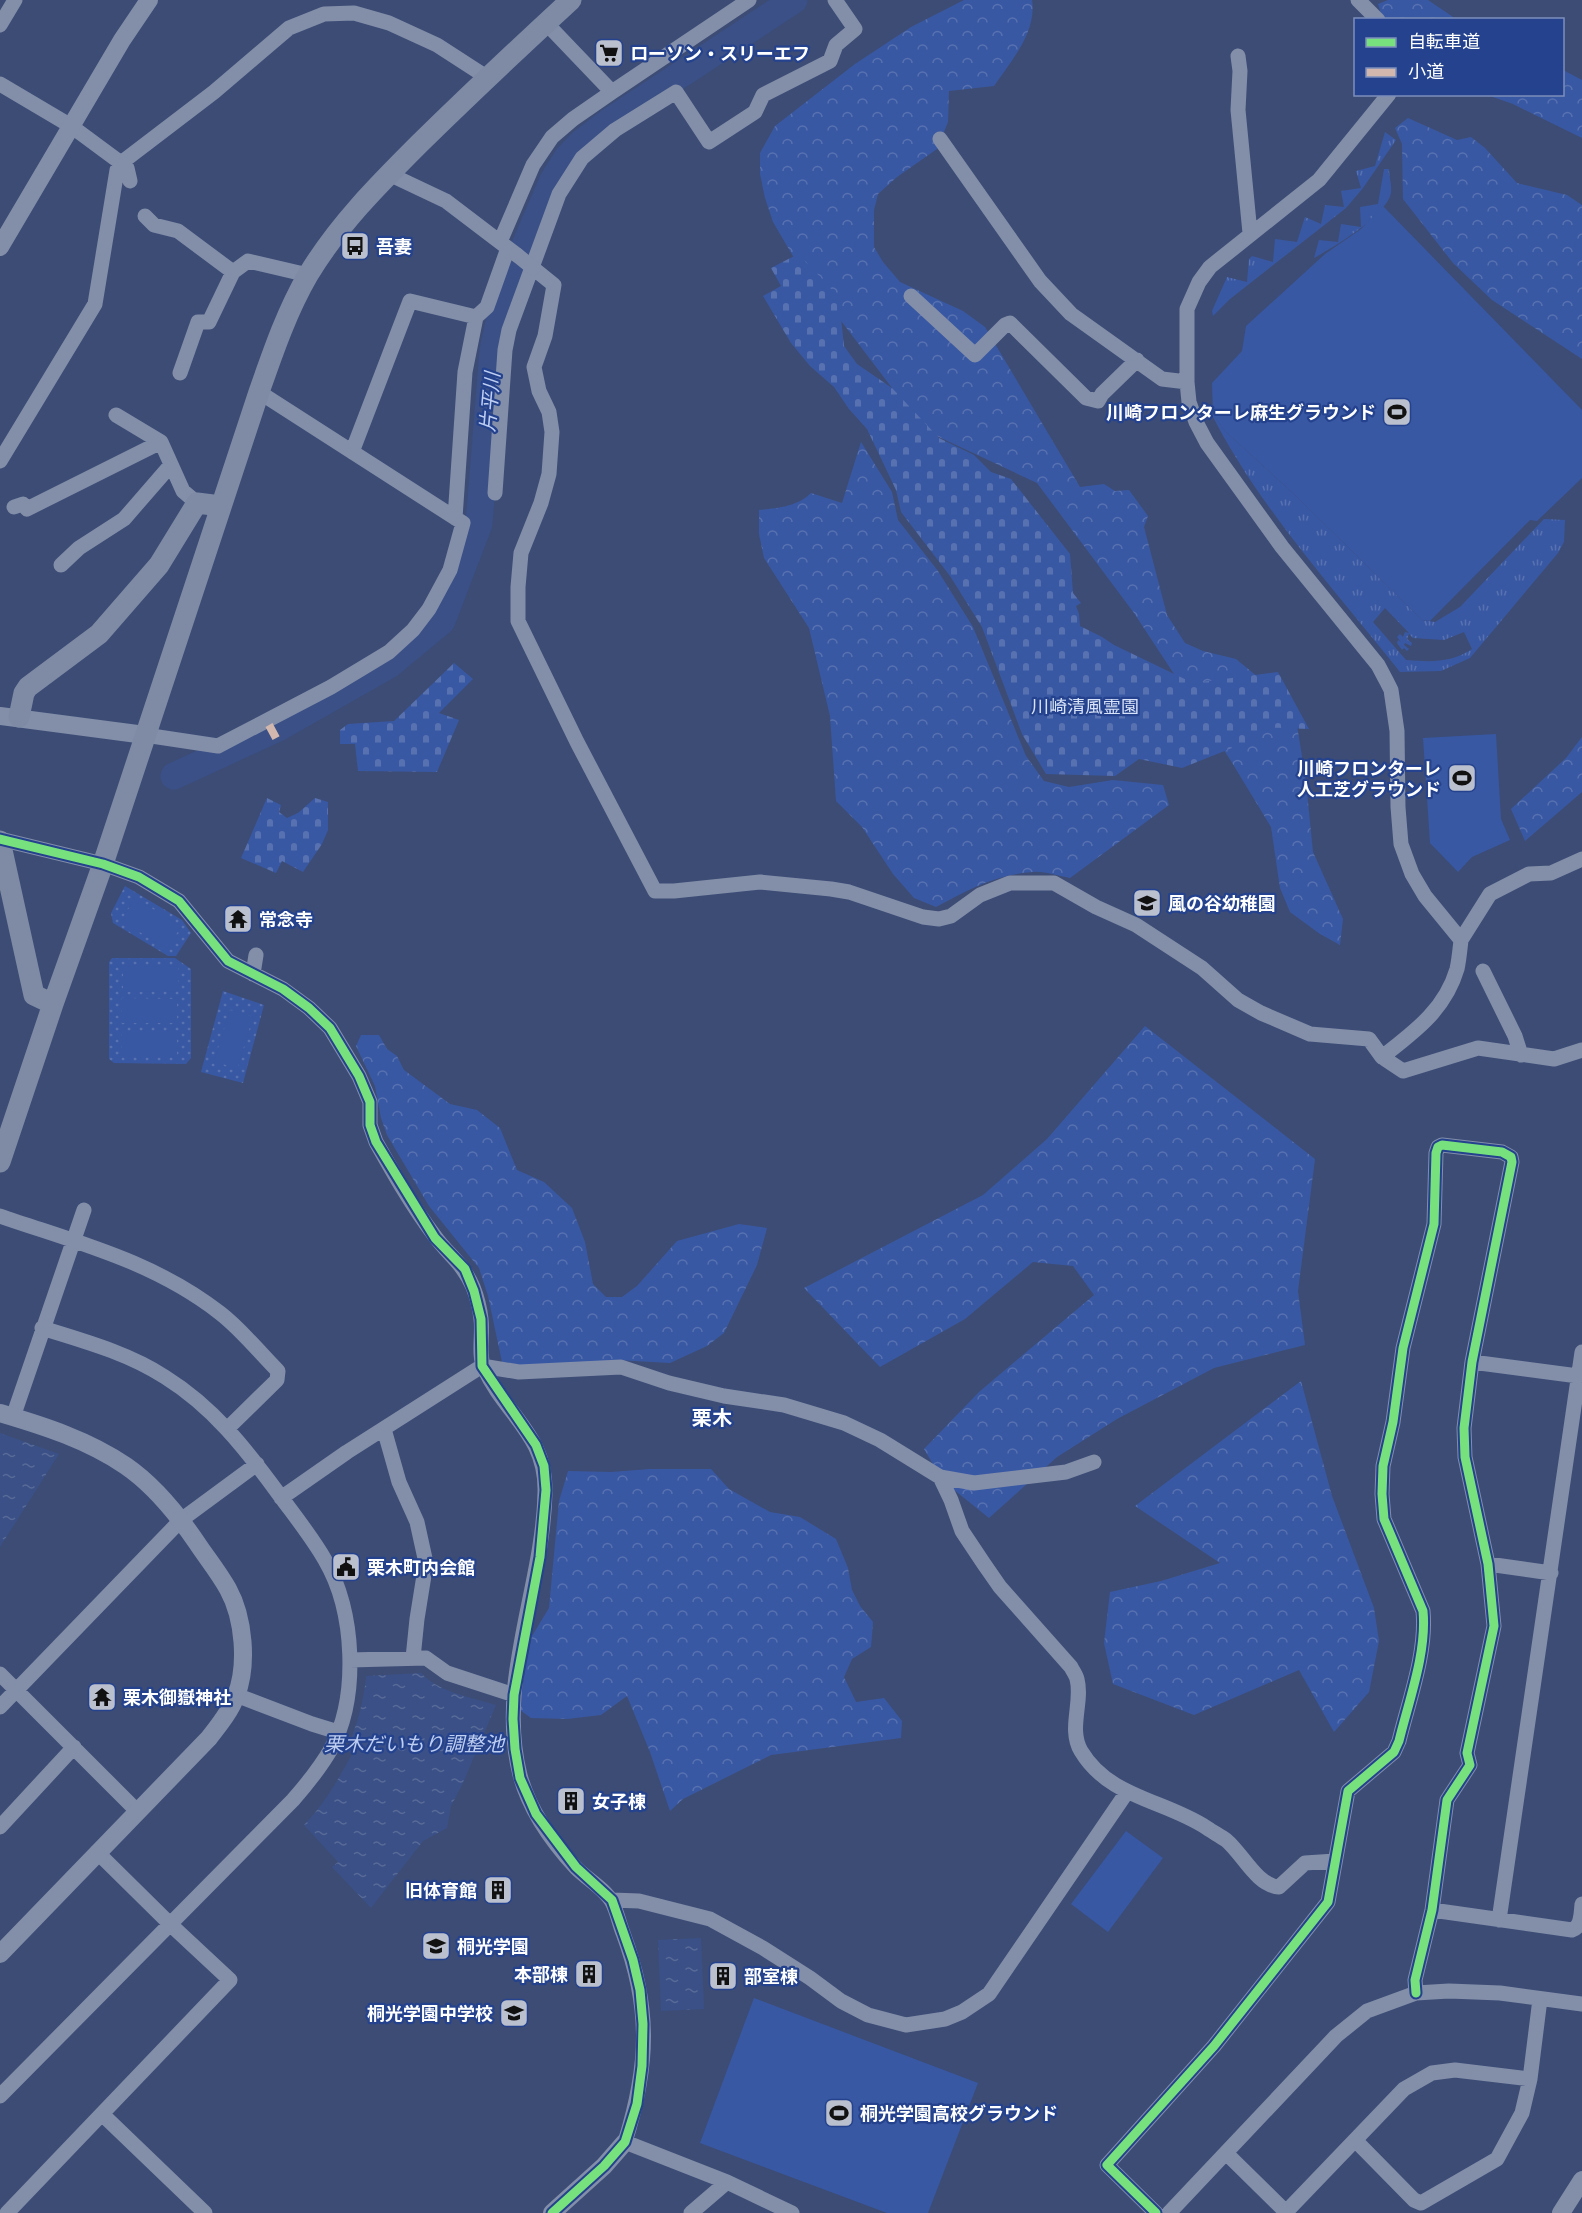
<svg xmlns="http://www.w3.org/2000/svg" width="1582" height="2213" font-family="Roboto,'Noto Sans JP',sans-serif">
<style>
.grass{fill:url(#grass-tufts);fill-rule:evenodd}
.forest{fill:url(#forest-crowns)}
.cemetery{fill:url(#cemetery-stones)}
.park{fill:url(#park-dots)}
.pitch{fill:#3958a3}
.water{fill:url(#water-ripples)}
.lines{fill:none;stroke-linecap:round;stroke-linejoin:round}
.river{stroke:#3a5086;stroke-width:27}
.minor{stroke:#838ea9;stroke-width:15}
.tertiary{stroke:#838ea9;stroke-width:18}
.secondary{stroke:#7f8aa5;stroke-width:21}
.minor-bridge{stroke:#838ea9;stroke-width:15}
.quiet{stroke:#d1b7ad;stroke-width:8;stroke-dasharray:15 8;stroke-linecap:butt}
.cycleway-casing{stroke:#24428d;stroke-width:13}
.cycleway{stroke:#77e17e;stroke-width:9}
.labels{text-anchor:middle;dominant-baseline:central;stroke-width:4.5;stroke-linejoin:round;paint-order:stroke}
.poi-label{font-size:18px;font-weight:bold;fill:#fff;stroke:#24428d;text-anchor:start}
.park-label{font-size:18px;fill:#d8e2f8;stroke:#24428d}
.water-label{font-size:20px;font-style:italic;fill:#bfcff2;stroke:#24428d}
.neighbourhood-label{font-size:20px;font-weight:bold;fill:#fff;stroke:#24428d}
</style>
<defs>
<pattern id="grass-tufts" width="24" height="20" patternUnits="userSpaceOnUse" patternTransform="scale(1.5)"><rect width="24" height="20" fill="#3958a3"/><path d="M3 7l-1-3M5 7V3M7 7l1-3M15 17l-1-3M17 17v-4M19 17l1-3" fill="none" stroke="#5771b1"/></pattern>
<pattern id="forest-crowns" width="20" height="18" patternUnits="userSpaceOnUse" patternTransform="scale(1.5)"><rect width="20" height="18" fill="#3958a3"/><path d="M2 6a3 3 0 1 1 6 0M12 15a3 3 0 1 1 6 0" fill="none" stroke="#5771b1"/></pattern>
<pattern id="cemetery-stones" width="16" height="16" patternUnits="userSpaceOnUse" patternTransform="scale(1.5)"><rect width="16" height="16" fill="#3958a3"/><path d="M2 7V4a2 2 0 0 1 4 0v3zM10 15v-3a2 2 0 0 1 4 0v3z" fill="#5771b1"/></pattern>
<pattern id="park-dots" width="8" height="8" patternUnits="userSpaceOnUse" patternTransform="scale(1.5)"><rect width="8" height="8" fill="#3958a3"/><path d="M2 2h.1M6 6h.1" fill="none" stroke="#5771b1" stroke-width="1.8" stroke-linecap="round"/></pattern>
<pattern id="water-ripples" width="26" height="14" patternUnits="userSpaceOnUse" patternTransform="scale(1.5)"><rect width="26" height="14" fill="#3a5086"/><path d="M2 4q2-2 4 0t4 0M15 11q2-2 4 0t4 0" fill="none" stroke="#586a98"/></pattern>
</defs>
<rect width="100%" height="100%" fill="#3c4c75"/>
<path class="grass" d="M 1385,132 L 1396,140 L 1363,188 L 1346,208 L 1230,299 L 1213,316 L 1212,311 L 1227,277 L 1247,282 L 1249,259 L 1252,256 L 1273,262 L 1275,239 L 1297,242 L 1305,217 L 1321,224 L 1325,205 L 1344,207 L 1341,191 L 1361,188 L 1356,171 L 1375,166 Z
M 1384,169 L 1389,169 C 1389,176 1392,186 1391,193 C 1386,216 1334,247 1314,258 L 1319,240 L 1338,242 L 1341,224 L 1361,227 L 1360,207 L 1378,204 Z
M 1209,409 L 1225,431 L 1295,495 L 1422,620 L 1435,622 L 1460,607 L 1544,519 L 1565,520 L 1564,542 L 1558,553 L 1470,658 L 1441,671 L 1400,672 C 1334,589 1256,504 1209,409 ZM 1385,608 L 1409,633 L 1405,632 L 1403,637 L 1400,634 L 1397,637 L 1401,642 L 1398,640 L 1397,643 L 1402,650 L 1404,648 L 1407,651 L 1409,649 L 1404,645 L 1405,643 L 1411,646 L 1412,643 L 1407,639 L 1409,634 L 1413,638 L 1444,640 L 1464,632 L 1472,649 C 1451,663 1431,662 1406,660 L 1373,622 Z"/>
<path class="forest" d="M 964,0 L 1032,0 C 1037,32 1011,61 994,86 L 949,91 L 948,122 L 937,149 L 897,177 L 878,194 L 874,210 L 874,247 L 883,262 L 900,282 L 963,311 L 985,327 L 1080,487 L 1104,484 L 1115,491 L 1129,490 L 1148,516 L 1144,527 L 1167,615 L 1185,643 L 1203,651 L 1236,659 L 1264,682 L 1297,725 L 1306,782 L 1313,852 L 1343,919 L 1340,945 L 1320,934 L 1290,912 L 1280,888 L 1271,827 L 1231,761 L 1134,613 L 1037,483 L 924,430 L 797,263 L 773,222 L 765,198 L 760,174 L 760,153 L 775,126 L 855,64 L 911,27 Z
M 1388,0 L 1428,0 L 1456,19 L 1386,19 L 1381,14 L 1378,4 Z
M 1563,70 L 1582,80 L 1582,138 L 1513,104 L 1487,95 L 1562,94 Z
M 1408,118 L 1457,140 L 1471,137 L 1485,148 L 1517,183 L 1567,195 L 1582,205 L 1582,359 L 1492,300 L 1453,263 L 1403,199 L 1402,144 L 1395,128 Z
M 861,442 L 892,492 L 898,520 L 938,571 L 973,627 L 1026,756 L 1044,781 L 1069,787 L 1113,780 L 1163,785 L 1169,805 L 1070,878 C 1058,876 1045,871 1033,872 C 997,874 967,890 936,907 L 914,898 L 893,874 L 862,827 L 836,801 L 830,716 L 809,628 L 764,558 L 759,534 L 759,510 C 777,508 797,507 811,493 L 842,503 Z
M 1582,737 L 1582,792 L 1525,841 L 1511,809 L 1566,758 Z
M 1145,1026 L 1315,1159 L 1298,1291 L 1305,1345 L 1214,1368 L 1117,1419 L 1057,1457 L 989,1518 L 943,1481 L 924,1449 L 979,1392 L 1094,1295 L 1073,1266 L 1033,1262 L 965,1319 L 880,1367 L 804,1288 L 983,1195 L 1047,1139 Z
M 361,1035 L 379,1035 L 387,1049 L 397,1056 L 404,1070 L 450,1104 L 477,1110 L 500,1128 L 517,1170 L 544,1182 L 572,1208 L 585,1242 L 593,1284 L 606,1297 L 622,1297 L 637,1286 L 677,1241 L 739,1224 L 767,1228 L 757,1265 L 724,1333 L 707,1346 L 670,1363 L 617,1360 L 532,1367 L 502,1362 L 488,1296 L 479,1268 L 429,1206 L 387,1135 L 381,1118 L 375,1086 L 356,1046 Z
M 1301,1381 L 1332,1496 L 1374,1608 L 1379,1641 L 1369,1692 L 1334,1732 L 1299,1670 L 1194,1715 L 1113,1684 L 1104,1643 L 1110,1592 L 1161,1581 L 1220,1563 L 1135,1506 Z
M 650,1469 L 711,1469 L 729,1489 L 770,1512 L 800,1517 L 836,1539 L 848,1568 L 852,1590 L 860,1606 L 873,1622 L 871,1647 L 852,1659 L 844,1677 L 856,1702 L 884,1698 L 902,1721 L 901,1738 L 771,1755 L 683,1799 L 670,1811 L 650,1752 L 627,1696 L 601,1715 L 567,1719 L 531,1718 L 520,1710 L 524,1675 L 532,1636 L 549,1608 L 559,1501 L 568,1471 L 611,1472 Z"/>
<path class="cemetery" d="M 798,254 L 830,287 L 840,309 L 844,346 L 857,364 L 892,388 L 939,438 L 974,455 L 991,472 L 1011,479 L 1070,554 L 1073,593 L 1081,603 L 1076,606 L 1079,614 L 1080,626 L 1102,637 L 1114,645 L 1193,683 L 1278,672 L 1309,729 L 1260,727 L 1257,738 L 1182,768 L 1139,759 L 1115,776 L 1046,774 L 1022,734 L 982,627 L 950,576 L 901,512 L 896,490 L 867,429 L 849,409 L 834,387 L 810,366 L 791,343 L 763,296 L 781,286 L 771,268 Z
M 454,663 L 473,679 L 439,713 L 459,720 L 437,772 L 358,771 L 355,744 L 340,744 L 340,730 L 348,724 L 394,721 Z
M 267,798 L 281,805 L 279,812 L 287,818 L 298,813 L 315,798 L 328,802 L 328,830 L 322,844 L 303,872 L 282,861 L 276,873 L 241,858 Z"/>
<path class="park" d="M 125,886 L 182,920 L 191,933 L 176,956 L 168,956 L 113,923 L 111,913 Z
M 112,958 L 175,958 L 191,969 L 191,1058 L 186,1064 L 114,1063 L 109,1059 L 109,962 Z
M 223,991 L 264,1005 L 243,1083 L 201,1072 Z"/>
<path class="pitch" d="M 1383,206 L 1582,410 L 1582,478 L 1537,521 L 1530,520 L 1430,621 L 1422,620 L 1295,495 L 1225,431 L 1213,415 L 1212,383 L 1242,351 L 1246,326 L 1325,254 L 1361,229 Z
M 1496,734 L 1501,819 L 1510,840 L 1472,857 L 1458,872 L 1430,843 L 1423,738 Z
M 135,898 L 181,926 L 168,949 L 121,921 Z
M 178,966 L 178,991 L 123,992 L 123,967 Z
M 122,998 L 177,999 L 177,1023 L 122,1023 Z
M 230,1010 L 253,1017 L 237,1069 L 214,1061 Z
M 122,1031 L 177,1031 L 177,1057 L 122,1057 Z
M 1126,1831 L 1163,1858 L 1108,1932 L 1071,1904 Z
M 754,1998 L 978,2083 L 928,2213 L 887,2213 L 700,2143 Z"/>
<path class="water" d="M 0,1433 L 59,1454 L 0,1547 Z
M 421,1673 C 440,1693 471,1697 496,1705 L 463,1783 L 451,1806 L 447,1828 L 423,1841 L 371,1908 L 332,1867 L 338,1862 L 304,1825 C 325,1803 338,1780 352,1754 L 347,1750 C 356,1726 364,1703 366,1676 Z
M 701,1938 L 704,2009 L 661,2011 L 658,1940 Z"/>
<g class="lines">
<path class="river" d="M 174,776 L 278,728 L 389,665 L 442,621 L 479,524 L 493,350 L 507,287 L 553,180 L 567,158 L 581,143 L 610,121 L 794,0"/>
<path class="minor" d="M 1358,0 L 1378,20
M 546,23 L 612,92
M 0,25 L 15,0
M 1238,56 L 1240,71 L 1238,110 L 1250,233
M 0,84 L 71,126 L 121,163 L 127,168 L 130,181
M 1389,94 L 1319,180 L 1210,267 L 1199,282 L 1187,309 L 1187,382 L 1189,402 L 1196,422 L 1207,443 L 1282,547 L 1378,665 L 1387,682 L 1391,690 L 1397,731 L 1398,807 L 1401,844 L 1412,874 L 1425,896 L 1461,940 C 1460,949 1459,960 1457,969 C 1445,1010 1414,1032 1382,1057 L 1403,1071 L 1478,1048 L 1554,1059 L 1582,1050
M 940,139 L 1040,281 L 1071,314 L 1162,379 L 1187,382
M 389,174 L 446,201 L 517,255
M 145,216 L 154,225 L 178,231 L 233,272
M 500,242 L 533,165 L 552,137 L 573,119 L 612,92 L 749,0
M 533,268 L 554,285 L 545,336 L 534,367 L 539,391 L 549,412 L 552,432 L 549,474 L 541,503 L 521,553 L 518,587 L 518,621 L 577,742 L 655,891 L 674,891 L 760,882 L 831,889 L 849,892 L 923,917 L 939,919 L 951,916 L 980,895 L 1010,883 L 1054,883 L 1096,907 L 1136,925 L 1202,968 L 1238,1000 L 1261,1013 L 1310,1034 L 1369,1039 L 1382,1057
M 911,296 L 975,355 L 1005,325 L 1010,323 L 1086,398 L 1098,401 L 1102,394 L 1137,360
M 476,317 L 487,307 L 508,248
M 180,373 L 198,322 L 209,322 L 233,272 L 248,261 L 308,275
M 116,415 L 161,442 L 183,491 L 197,503
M 352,452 L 410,301 L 476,317 L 465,372 L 455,518
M 0,461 L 95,304 L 117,170 L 121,163 L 214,92 L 289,28 L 324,14 L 354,13 L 389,23 L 437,45 L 488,78
M 495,493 L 505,350 L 509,330 L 559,194 L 582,158 L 615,130 L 676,92 L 709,142 L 755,112 L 763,95 L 830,61 L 836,45 L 855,29 L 835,0
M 14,507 L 23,504 L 27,509 L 161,442
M 61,565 L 79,548 L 124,519 L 170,466
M 145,735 L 218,746 L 331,687 L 389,652 L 413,630 L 429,609 L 450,570 L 463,523 L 259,392
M 0,839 L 103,864 L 139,877 L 179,901 L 228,961 L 283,989 L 309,1008 L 330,1028 L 359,1076 L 370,1102 L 370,1125 L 376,1142 C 394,1174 412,1206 434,1235 C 449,1256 462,1262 473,1287 C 477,1297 480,1309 481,1319 C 483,1334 478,1354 484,1368 C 505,1415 547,1435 545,1493 C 543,1587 496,1681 520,1775 C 529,1809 552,1842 576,1868 C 587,1879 605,1889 612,1902 C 617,1911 619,1923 623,1933 C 651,2008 649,2065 625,2142 L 727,2182 L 792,2213
M 1461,940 L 1490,894 L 1529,874 L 1551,873 L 1582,859
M 1483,971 L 1515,1036 L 1521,1055
M 253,974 L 256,955
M 0,1216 C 78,1243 153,1261 220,1313 C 241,1329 259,1352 278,1371 L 277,1380 L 228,1428
M 1472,1362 L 1578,1376
M 13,1417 L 84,1210
M 384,1429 L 399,1482 L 417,1522 L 426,1563 L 417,1619 L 413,1658
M 940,1477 L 974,1483 L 1066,1472 L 1094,1462
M 281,1498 L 347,1452 L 482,1366 L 519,1372 L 621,1367 L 669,1383 L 724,1396 L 784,1405 L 844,1423 L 880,1440 L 940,1477 L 951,1500 L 962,1531 L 984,1564 L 1000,1587 L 1071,1667 C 1073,1671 1076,1675 1077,1679 C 1083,1702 1068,1729 1081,1751 C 1109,1798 1165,1800 1207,1828 C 1213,1832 1220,1836 1226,1840 C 1243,1854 1256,1885 1279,1887 L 1305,1863 L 1335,1861
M 1488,1564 L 1551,1573
M 350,1660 L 426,1658 L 447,1673 L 514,1695
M 0,1674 L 137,1811
M 236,1695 L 312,1724 L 338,1732
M 0,1707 L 181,1520 L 257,1464
M 0,1827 L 74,1747
M 612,1900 L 639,1901 L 710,1919 L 763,1948 L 810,1978 L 841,2001 L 868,2015 L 906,2025 L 945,2019 L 962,2012 L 989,1994 L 1127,1792
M 1432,1910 L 1572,1930 C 1582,1927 1581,1913 1582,1904
M 1499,1920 L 1582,1352
M 0,2096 L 293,1800 C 307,1784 320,1768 331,1749 C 359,1697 355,1611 325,1560 C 312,1537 294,1515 278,1493 C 245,1448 213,1407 165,1377 C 128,1353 84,1341 42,1328
M 102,2114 L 205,2213
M 1355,2140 L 1414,2200 L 1421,2203 L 1497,2159 L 1522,2113 L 1530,2079 L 1540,1999
M 1226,2153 L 1286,2212
M 7,2213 L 230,1980 L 171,1925 L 97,1852
M 691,2213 L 727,2182
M 1156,2213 L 1107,2165 L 1214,2046 L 1328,1902 L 1348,1791 L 1394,1752 L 1399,1741 C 1409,1700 1427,1652 1423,1611 L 1384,1519 L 1382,1494 L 1383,1466 L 1393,1422 L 1403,1348 L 1434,1224 L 1436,1153 L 1438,1147 L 1442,1145 L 1502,1152 L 1511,1157 L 1512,1162 L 1472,1362 L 1464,1428 L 1465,1457 L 1488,1564 L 1494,1626 L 1467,1753 L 1470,1765 L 1447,1800 L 1432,1910 L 1415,1980 L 1416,1993
M 1169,2213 L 1336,2036 L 1367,2011 L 1416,1993 L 1449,1991 L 1500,1993 L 1582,2004
M 1285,2213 L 1404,2089 L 1432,2073 L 1455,2070 L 1530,2079"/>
<path class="tertiary" d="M 0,247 L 122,40 L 149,0
M 0,716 L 145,735
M 0,1413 C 44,1426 88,1440 126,1466 C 155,1486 178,1515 197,1543 C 207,1558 219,1573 228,1589 C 244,1618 248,1665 236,1696 C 230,1712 219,1725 209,1738 L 0,1954
M 552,2213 L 604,2166 L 625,2142
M 1561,2213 L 1582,2180"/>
<path class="secondary" d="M 19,717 L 24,693 L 28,687 L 99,634 L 159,565 L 197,503 L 221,506
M 0,841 L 34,995 L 53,1004
M 0,1162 L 53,1004 L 103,864 L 259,392 C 273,352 287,311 308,275 C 338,225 378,185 419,144 C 469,95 520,47 571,0"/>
<path class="minor-bridge" d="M 517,255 L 533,268"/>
<path class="quiet" d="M 269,725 L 277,740"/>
<g class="cycleway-casing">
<path id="cycleway" d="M 0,839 L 103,864 L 139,877 L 179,901 L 228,961 L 283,989 L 309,1008 L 330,1028 L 359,1076 L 370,1102 L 370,1125 L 376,1142 L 435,1238 L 465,1269 L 474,1291 L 481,1319 L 482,1366 L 536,1445 L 544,1466 L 546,1490 L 540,1557 L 514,1695 L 513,1719 L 515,1749 L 520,1778 L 536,1814 L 576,1867 L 612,1900 L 633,1960 L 640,1990 L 643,2024 L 642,2066 L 637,2104 L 625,2142 L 604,2166 L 552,2213
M 1156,2213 L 1107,2165 L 1214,2046 L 1328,1902 L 1348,1791 L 1394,1752 L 1399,1741 C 1409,1700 1427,1652 1423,1611 L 1384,1519 L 1382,1494 L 1383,1466 L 1393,1422 L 1403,1348 L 1434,1224 L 1436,1153 L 1438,1147 L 1442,1145 L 1502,1152 L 1511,1157 L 1512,1162 L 1472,1362 L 1464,1428 L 1465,1457 L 1488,1564 L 1494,1626 L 1467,1753 L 1470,1765 L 1447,1800 L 1432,1910 L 1415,1980 L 1416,1993"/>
</g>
<use href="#cycleway" class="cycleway"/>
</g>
<defs>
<g id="supermarket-square" transform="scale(1.5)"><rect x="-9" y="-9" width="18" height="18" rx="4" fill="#bbc0cf" stroke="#24428d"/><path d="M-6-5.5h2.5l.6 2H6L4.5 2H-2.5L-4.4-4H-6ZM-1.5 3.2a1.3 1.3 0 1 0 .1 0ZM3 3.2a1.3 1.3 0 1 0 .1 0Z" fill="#111"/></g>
<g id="bus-square" transform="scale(1.5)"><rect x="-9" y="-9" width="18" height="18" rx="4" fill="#bbc0cf" stroke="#24428d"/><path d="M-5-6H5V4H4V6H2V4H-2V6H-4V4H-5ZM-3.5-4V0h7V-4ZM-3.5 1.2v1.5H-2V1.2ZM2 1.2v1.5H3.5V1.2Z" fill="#111"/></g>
<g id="stadium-square" transform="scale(1.5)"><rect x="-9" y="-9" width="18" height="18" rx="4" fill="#bbc0cf" stroke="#24428d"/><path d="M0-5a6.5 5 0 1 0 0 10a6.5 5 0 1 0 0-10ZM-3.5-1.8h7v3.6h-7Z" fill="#111"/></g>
<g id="school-square" transform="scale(1.5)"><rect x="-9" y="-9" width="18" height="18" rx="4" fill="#bbc0cf" stroke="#24428d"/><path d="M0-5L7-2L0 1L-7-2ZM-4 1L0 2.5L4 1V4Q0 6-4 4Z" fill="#111"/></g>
<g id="temple-square" transform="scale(1.5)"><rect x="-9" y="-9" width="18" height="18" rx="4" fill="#bbc0cf" stroke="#24428d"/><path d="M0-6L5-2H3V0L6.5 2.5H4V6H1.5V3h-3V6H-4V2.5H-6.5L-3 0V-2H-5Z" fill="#111"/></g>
<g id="civic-square" transform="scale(1.5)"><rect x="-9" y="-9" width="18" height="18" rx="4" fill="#bbc0cf" stroke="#24428d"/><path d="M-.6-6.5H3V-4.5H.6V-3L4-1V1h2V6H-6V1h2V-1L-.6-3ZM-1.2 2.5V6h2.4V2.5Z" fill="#111"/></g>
<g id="building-square" transform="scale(1.5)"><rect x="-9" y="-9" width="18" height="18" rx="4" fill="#bbc0cf" stroke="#24428d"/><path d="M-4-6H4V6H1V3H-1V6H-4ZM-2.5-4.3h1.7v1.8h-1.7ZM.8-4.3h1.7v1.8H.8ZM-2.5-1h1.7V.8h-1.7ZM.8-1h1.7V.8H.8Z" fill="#111"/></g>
</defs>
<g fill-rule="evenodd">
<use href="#supermarket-square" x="609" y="53"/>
<use href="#bus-square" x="355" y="246"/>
<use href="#stadium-square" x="1397" y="412"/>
<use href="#stadium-square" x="1462" y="778"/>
<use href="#school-square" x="1147" y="903"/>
<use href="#temple-square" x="238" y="919"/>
<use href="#civic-square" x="346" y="1567"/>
<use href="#temple-square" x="102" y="1697"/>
<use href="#building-square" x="571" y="1801"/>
<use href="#building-square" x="498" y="1890"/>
<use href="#school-square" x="436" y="1946"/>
<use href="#building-square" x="589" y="1974"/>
<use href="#building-square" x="723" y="1976"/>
<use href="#school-square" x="514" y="2013"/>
<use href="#stadium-square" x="839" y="2113"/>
</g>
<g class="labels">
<g class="poi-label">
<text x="630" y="53">ローソン・スリーエフ</text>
<text x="376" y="246">吾妻</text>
<text x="1376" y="412" text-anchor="end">川崎フロンターレ麻生グラウンド</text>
<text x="1441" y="768" text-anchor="end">川崎フロンターレ<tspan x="1441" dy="21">人工芝グラウンド</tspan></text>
<text x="1168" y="903">風の谷幼稚園</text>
<text x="259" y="919">常念寺</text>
<text x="367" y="1567">栗木町内会館</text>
<text x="123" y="1697">栗木御嶽神社</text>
<text x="592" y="1801">女子棟</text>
<text x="477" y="1890" text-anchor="end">旧体育館</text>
<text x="457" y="1946">桐光学園</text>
<text x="568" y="1974" text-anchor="end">本部棟</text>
<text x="744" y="1976">部室棟</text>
<text x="493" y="2013" text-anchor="end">桐光学園中学校</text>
<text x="860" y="2113">桐光学園高校グラウンド</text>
</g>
<g class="park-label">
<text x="1085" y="706">川崎清風霊園</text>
</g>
<g class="water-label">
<text transform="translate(490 402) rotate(-85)">片平川</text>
<text x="414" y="1744">栗木だいもり調整池</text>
</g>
<g class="neighbourhood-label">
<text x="712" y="1418">栗木</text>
</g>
</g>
<rect x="1354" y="18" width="210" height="78" fill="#24428d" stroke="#7c8ebb" stroke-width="1.5"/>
<rect x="1366" y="38" width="30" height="9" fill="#77e17e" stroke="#7c8ebb" stroke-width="1.5"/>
<text x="1408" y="48" font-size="18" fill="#ffffff">自転車道</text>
<rect x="1366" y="68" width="30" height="9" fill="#d1b7ad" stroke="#7c8ebb" stroke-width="1.5"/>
<text x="1408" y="78" font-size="18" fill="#ffffff">小道</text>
</svg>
